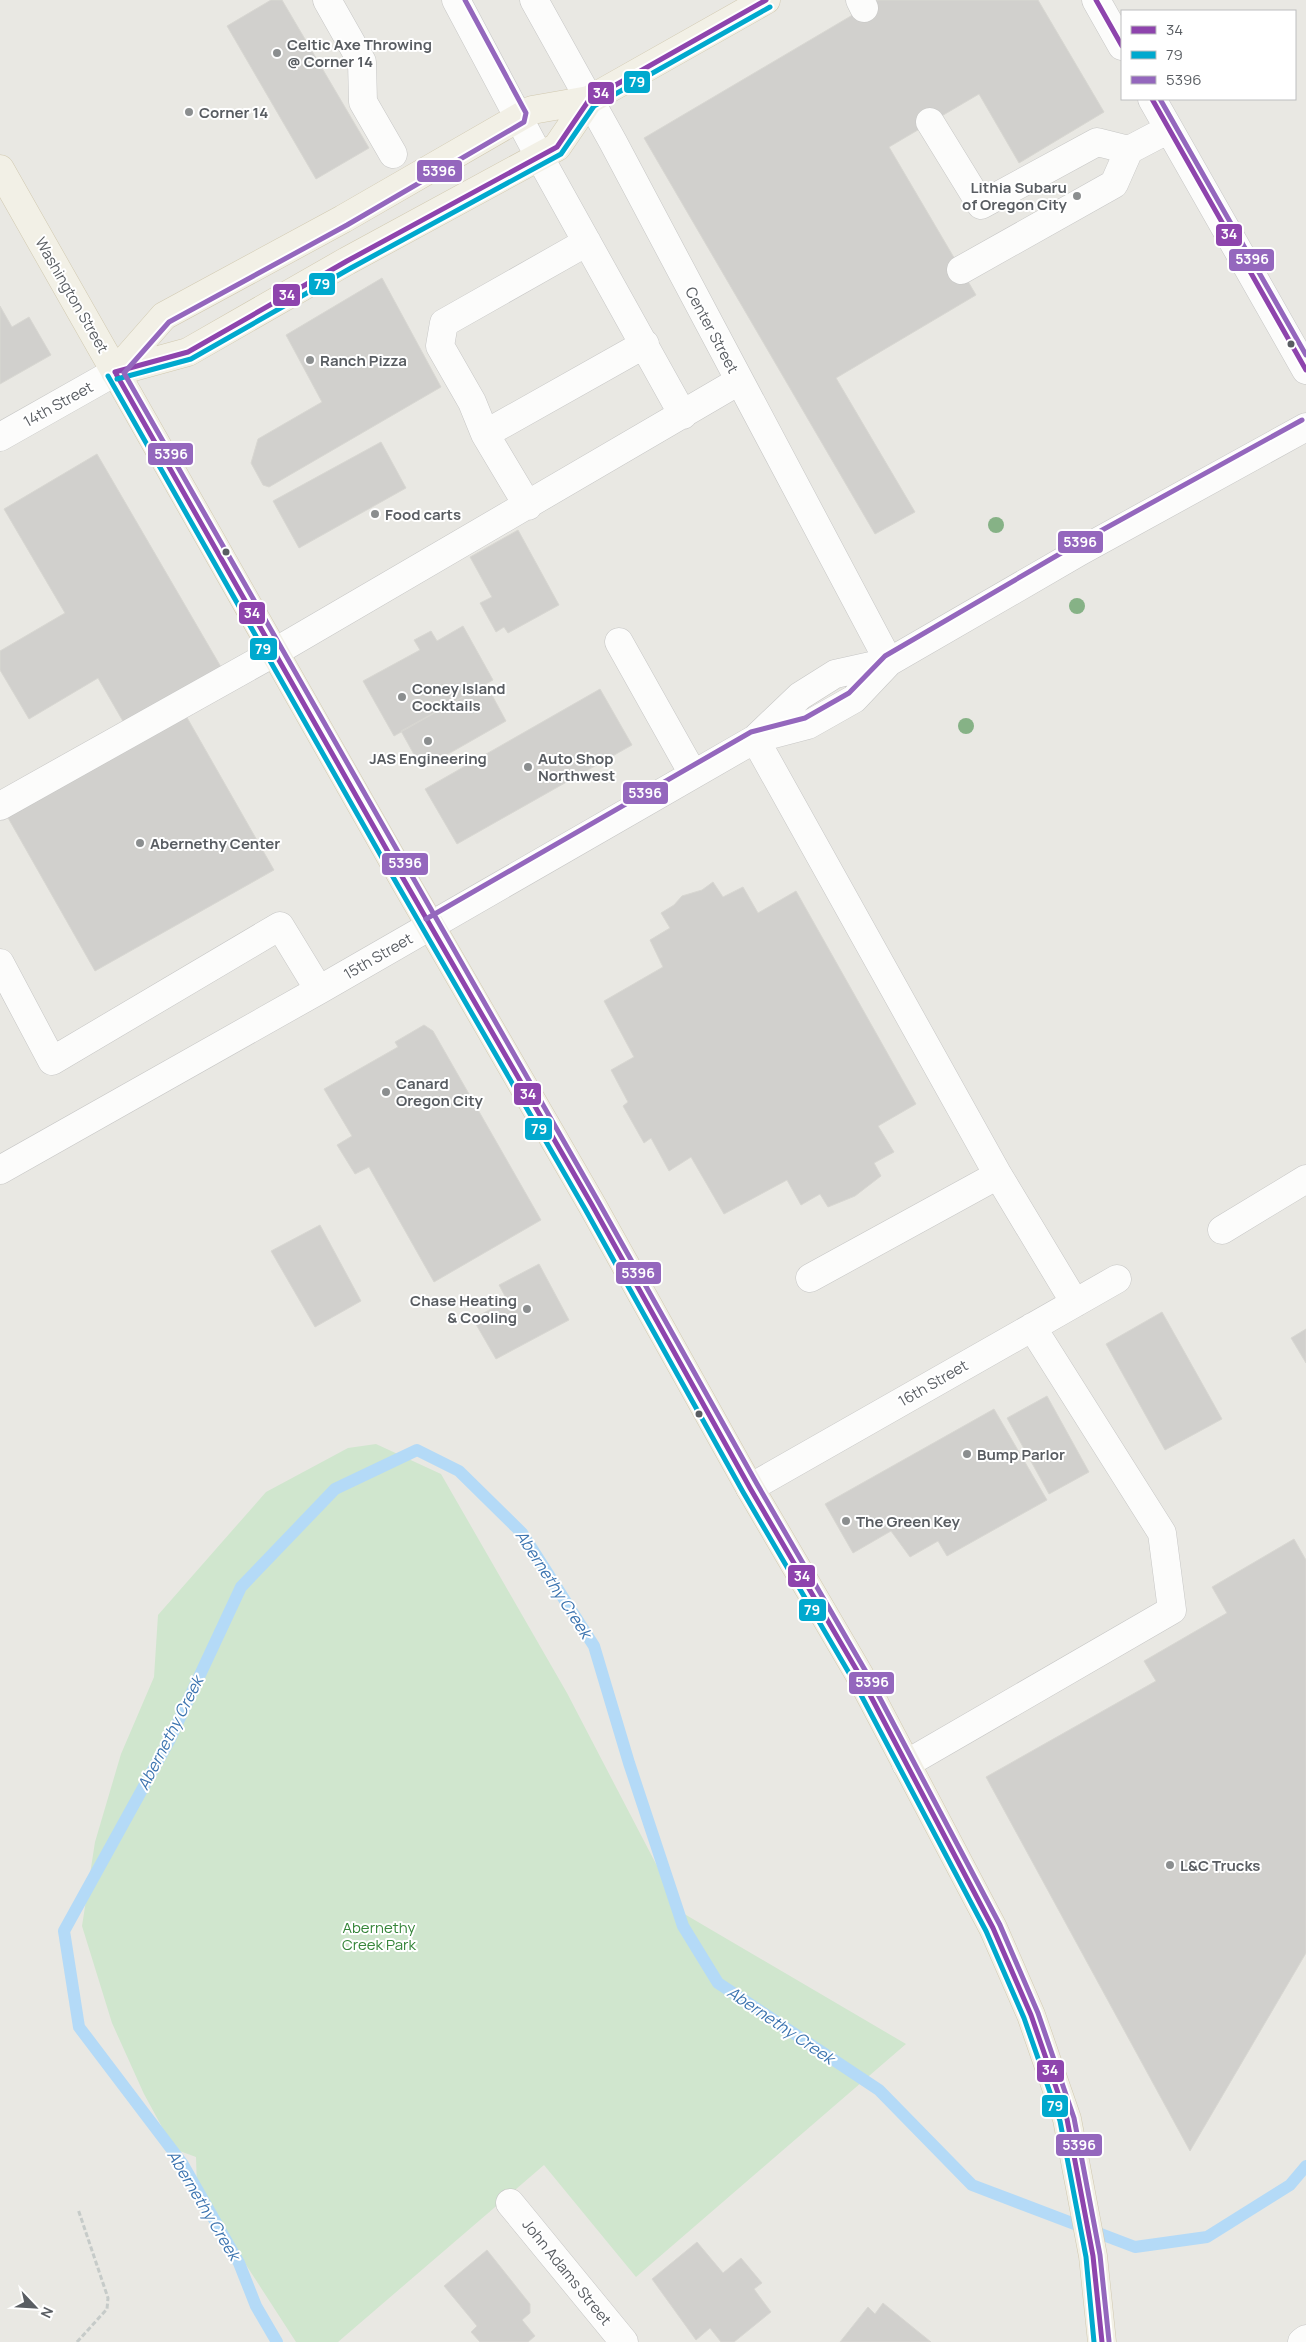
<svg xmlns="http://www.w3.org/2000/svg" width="1306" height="2342" font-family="Manrope,sans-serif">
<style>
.green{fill:#d0e6ce}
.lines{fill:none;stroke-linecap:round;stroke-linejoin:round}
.stream{stroke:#b4daf7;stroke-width:12}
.building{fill:#d1d0cd;stroke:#d8d7d2}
.minor-casing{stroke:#c6c6c5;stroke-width:29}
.major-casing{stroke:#d1c9b0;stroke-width:29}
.path{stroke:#c6cbc9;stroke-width:3;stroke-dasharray:5 2.5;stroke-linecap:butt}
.minor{stroke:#fcfcfb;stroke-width:28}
.major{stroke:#f2f0e6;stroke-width:28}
.bus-1-casing{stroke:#fff;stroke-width:9}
.bus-2-casing{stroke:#fff;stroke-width:9}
.bus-3-casing{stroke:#fff;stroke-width:9}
.bus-1{stroke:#8e44ad;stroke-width:5}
.bus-2{stroke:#00a9ce;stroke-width:5}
.bus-3{stroke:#9467bd;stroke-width:5}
.tree{fill:#86b286}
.poi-dot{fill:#8b8e8f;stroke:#fff;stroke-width:2}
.bus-dot{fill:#595d62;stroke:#fff;stroke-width:2}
.labels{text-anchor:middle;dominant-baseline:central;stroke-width:4;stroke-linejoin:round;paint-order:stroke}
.poi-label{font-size:15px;font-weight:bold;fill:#595d62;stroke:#fff;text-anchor:start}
.street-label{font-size:15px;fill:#595d62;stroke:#fff}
.park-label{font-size:15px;fill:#358539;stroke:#fff}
.water-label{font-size:16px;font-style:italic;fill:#3c74b0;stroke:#fff}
.line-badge{stroke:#fff;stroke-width:2}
.badge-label{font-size:14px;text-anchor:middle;font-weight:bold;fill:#fff}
</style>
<rect width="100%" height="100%" fill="#e9e8e3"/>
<path class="green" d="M 376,1444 L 441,1474 L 567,1693 L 681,1912 L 906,2044 L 636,2277 L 544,2165 L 338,2342 L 296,2342 L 197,2189 L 196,2157 L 174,2149 L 144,2094 L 112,2023 L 82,1926 L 95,1842 L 121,1754 L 154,1677 L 158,1615 L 266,1492 L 348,1448 Z"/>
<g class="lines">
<path class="stream" d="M 277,2342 L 256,2306 L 239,2263 L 182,2163 L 79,2027 L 64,1931 L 170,1739 L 241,1587 L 335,1489 L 417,1450 L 459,1471 L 522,1533 L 594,1646 L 629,1763 L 683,1926 L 718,1983 L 879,2090 L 972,2185 L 1135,2247 L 1207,2237 L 1290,2185 L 1306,2166"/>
</g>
<path class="building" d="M 271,0 L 282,0 L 369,148 L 316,179 L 227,26 Z
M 878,0 L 1038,0 L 1104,112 L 1019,163 L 979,94 L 889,147 L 976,295 L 836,378 L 915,512 L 875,534 L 644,138 Z
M 382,278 L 441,387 L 269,487 L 263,485 L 251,463 L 258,439 L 322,402 L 286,335 Z
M 0,306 L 12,327 L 29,317 L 51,355 L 0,384 Z
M 381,442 L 406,488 L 299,548 L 273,501 Z
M 97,454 L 221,667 L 124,723 L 98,678 L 29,719 L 0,670 L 0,651 L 65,613 L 4,509 Z
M 518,530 L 559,605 L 508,633 L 504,627 L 496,632 L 480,603 L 492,597 L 470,557 Z
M 463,626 L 493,680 L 394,736 L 363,681 L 420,650 L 414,640 L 431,631 L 437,641 Z
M 486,684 L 506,721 L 422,769 L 401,731 Z
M 600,689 L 632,745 L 457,844 L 425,789 Z
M 185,714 L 274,870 L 95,971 L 7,816 Z
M 713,882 L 723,897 L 743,887 L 758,913 L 796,891 L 916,1104 L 878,1126 L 894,1152 L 874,1163 L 881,1176 L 855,1196 L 828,1207 L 820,1194 L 801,1205 L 787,1180 L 724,1214 L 691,1157 L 669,1171 L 651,1138 L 644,1143 L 623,1106 L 628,1102 L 611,1070 L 634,1057 L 604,1001 L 663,967 L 650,940 L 670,928 L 661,913 L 674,905 L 682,896 L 702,890 Z
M 424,1025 L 433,1031 L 541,1220 L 434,1282 L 369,1167 L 355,1174 L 337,1145 L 352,1136 L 324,1089 L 398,1047 L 395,1042 Z
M 320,1225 L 361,1301 L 315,1327 L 271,1251 Z
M 539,1264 L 569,1320 L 496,1359 L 473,1319 L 507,1300 L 499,1285 Z
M 1162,1312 L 1222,1419 L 1165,1450 L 1106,1344 Z
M 1306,1329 L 1306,1363 L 1291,1338 Z
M 1047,1396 L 1089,1472 L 1049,1494 L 1007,1418 Z
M 994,1409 L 1047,1500 L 947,1556 L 938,1541 L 910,1557 L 891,1531 L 853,1553 L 825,1504 Z
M 1294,1539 L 1306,1560 L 1306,1953 L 1190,2151 L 986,1777 L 1156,1681 L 1144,1661 L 1227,1613 L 1212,1587 Z
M 697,2242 L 723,2273 L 741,2258 L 762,2283 L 754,2289 L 771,2312 L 734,2342 L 721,2342 L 710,2328 L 696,2340 L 652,2279 Z
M 487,2250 L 530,2304 L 530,2313 L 522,2320 L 535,2336 L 528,2342 L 480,2342 L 471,2332 L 477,2326 L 444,2286 Z
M 883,2303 L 931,2342 L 840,2342 L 868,2307 L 875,2314 Z"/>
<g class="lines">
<g class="minor-casing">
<path id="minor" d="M 327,0 L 362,62 L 363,102 L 393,154
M 456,0 L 539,156 L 683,415
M 534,0 L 613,142 L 889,662
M 860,0 L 864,8
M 1096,0 L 1122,46
M 1152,99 L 1306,370
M 930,122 L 981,205 L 1097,142 L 1129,150
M 961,270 L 1114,184 L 1129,150 L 1169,129
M 485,434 L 645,344
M 0,437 L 115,372
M 528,506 L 485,434 L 472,402 L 440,346 L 444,323 L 587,242
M 619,642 L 693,774
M 758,738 L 808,725 L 854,699 L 889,662
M 755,739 L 998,1175 L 1075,1303
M 0,806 L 275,652 L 739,381
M 0,963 L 52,1061 L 280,926 L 319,990
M 0,1170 L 319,990 L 755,739 L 800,696 L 835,674 L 889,662 L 1079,552 L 1306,427
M 1222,1230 L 1306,1179
M 810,1278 L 998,1175
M 750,1488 L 1117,1279
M 906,1764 L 1172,1610 L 1162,1533 L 1032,1327
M 510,2203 L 624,2342
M 1302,2342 L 1306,2339"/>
</g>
<g class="major-casing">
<path id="major" d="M 0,169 L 404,880 L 592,1205 L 750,1488 L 859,1674 L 993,1928 L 1031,2015 L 1067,2119 L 1093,2256 L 1102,2342
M 115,372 L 164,316 L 343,219 L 532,110 L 589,100 L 766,0
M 115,372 L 188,352 L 347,261 L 557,147 L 589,100"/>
</g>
<path class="path" d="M 77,2342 L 107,2309 L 108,2298 L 78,2209"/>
<use href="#minor" class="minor"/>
<use href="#major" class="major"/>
<g class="bus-1-casing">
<path id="bus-1" d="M 1096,0 L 1122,46
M 1152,99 L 1306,370
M 115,372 L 404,880 L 592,1205 L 750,1488 L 859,1674 L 993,1928 L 1031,2015 L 1067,2119 L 1093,2256 L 1102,2342
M 115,372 L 188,352 L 347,261 L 557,147 L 589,100 L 766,0"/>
</g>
<g class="bus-2-casing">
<path id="bus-2" d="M 108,376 L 397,884 L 585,1209 L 743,1492 L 852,1678 L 986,1931 L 1024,2018 L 1060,2121 L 1086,2257 L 1094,2342
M 117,379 L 191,359 L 351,268 L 561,154 L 594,106 L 770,7"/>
</g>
<g class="bus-3-casing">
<path id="bus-3" d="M 465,0 L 526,113 L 524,122 L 347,225 L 169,322 L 124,373 L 598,1201 L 757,1484 L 865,1670 L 1000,1925 L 1038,2013 L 1074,2118 L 1100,2255 L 1109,2341
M 1160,99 L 1306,355
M 426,919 L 751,732 L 805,718 L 849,693 L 885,656 L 1075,545 L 1302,420"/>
</g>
<use href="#bus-1" class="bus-1"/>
<use href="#bus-2" class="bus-2"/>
<use href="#bus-3" class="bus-3"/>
</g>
<g class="tree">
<circle cx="996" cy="525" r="8"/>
<circle cx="1077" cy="606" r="8"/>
<circle cx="966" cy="726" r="8"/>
</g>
<g class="poi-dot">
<circle cx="277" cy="53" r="5"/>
<circle cx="189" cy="112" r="5"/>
<circle cx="1077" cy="196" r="5"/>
<circle cx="310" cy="360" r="5"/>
<circle cx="375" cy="514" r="5"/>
<circle cx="402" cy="697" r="5"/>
<circle cx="428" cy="741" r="5"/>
<circle cx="528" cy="767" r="5"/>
<circle cx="140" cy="843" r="5"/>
<circle cx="386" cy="1092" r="5"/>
<circle cx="527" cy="1309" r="5"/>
<circle cx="967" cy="1454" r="5"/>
<circle cx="846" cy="1521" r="5"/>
<circle cx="1170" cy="1865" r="5"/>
</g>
<g class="bus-dot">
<circle cx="1291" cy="344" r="4.5"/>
<circle cx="226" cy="552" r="4.5"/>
<circle cx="699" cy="1414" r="4.5"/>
</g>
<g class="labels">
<g class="poi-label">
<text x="287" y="44">Celtic Axe Throwing<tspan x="287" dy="17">@ Corner 14</tspan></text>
<text x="199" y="112">Corner 14</text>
<text x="1067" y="187" text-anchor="end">Lithia Subaru<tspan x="1067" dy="17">of Oregon City</tspan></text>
<text x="320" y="360">Ranch Pizza</text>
<text x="385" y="514">Food carts</text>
<text x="412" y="688">Coney Island<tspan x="412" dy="17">Cocktails</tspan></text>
<text x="428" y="758" text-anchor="middle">JAS Engineering</text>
<text x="538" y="758">Auto Shop<tspan x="538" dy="17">Northwest</tspan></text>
<text x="150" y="843">Abernethy Center</text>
<text x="396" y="1083">Canard<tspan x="396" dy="17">Oregon City</tspan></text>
<text x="517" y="1300" text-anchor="end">Chase Heating<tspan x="517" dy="17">&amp; Cooling</tspan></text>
<text x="977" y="1454">Bump Parlor</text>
<text x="856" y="1521">The Green Key</text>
<text x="1180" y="1865">L&amp;C Trucks</text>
</g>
<g class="street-label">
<text transform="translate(72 295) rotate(60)">Washington Street</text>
<text transform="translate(712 330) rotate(62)">Center Street</text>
<text transform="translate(58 404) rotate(-29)">14th Street</text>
<text transform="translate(378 956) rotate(-30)">15th Street</text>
<text transform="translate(933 1383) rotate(-30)">16th Street</text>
<text transform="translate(567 2272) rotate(51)">John Adams Street</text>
</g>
<g class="park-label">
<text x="379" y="1927">Abernethy<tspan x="379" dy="17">Creek Park</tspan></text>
</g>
<g class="water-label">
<text transform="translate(554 1584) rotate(57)">Abernethy Creek</text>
<text transform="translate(170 1733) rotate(-63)">Abernethy Creek</text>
<text transform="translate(781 2025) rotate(34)">Abernethy Creek</text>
<text transform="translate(204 2205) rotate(59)">Abernethy Creek</text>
</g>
</g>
<g class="line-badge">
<rect x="623" y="70" width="28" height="24" rx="5" fill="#00a9ce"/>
<rect x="587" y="81" width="28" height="24" rx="5" fill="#8e44ad"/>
<rect x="416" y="159" width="47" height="24" rx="5" fill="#9467bd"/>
<rect x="1215" y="223" width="28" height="24" rx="5" fill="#8e44ad"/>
<rect x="1228" y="248" width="47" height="24" rx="5" fill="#9467bd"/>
<rect x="308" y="272" width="28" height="24" rx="5" fill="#00a9ce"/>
<rect x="272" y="283" width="29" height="24" rx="5" fill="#8e44ad"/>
<rect x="147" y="442" width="47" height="24" rx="5" fill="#9467bd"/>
<rect x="1057" y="530" width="47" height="24" rx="5" fill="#9467bd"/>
<rect x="238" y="601" width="28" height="24" rx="5" fill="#8e44ad"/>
<rect x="249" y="637" width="29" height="24" rx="5" fill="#00a9ce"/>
<rect x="622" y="781" width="47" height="24" rx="5" fill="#9467bd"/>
<rect x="381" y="852" width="48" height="24" rx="5" fill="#9467bd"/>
<rect x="513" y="1082" width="29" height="24" rx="5" fill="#8e44ad"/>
<rect x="524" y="1117" width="29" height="24" rx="5" fill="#00a9ce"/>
<rect x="615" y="1261" width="47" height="24" rx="5" fill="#9467bd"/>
<rect x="787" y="1564" width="29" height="24" rx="5" fill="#8e44ad"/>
<rect x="798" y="1598" width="29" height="24" rx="5" fill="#00a9ce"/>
<rect x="848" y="1671" width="47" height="24" rx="5" fill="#9467bd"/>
<rect x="1036" y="2059" width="29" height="24" rx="5" fill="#8e44ad"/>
<rect x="1041" y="2094" width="28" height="24" rx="5" fill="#00a9ce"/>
<rect x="1055" y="2133" width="48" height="24" rx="5" fill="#9467bd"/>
</g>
<g class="badge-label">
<text x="637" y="87">79</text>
<text x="601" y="98">34</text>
<text x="439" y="176">5396</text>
<text x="1229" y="239">34</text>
<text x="1252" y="264">5396</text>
<text x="322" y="289">79</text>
<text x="287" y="300">34</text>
<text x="171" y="459">5396</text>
<text x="1080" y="547">5396</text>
<text x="252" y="618">34</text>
<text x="263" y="654">79</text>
<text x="645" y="798">5396</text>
<text x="405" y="868">5396</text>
<text x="528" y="1099">34</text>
<text x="539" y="1134">79</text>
<text x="638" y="1278">5396</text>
<text x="802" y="1581">34</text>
<text x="812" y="1615">79</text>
<text x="872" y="1687">5396</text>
<text x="1050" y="2075">34</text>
<text x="1055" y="2111">79</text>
<text x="1079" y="2150">5396</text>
</g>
<rect x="1121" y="10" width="175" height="90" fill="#ffffff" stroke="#bdbec0"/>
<rect x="1131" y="26" width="25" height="8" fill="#8e44ad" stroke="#bdbec0"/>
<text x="1166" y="35" font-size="15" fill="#595d62">34</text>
<rect x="1131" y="51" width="25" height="8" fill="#00a9ce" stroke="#bdbec0"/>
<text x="1166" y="60" font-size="15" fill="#595d62">79</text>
<rect x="1131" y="76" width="25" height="8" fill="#9467bd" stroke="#bdbec0"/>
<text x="1166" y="85" font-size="15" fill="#595d62">5396</text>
<g transform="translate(35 2307) rotate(115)" stroke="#ffffff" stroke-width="4" paint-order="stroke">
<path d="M0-4L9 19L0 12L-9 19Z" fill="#595d62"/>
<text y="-8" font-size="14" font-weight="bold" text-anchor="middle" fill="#595d62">N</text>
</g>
</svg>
